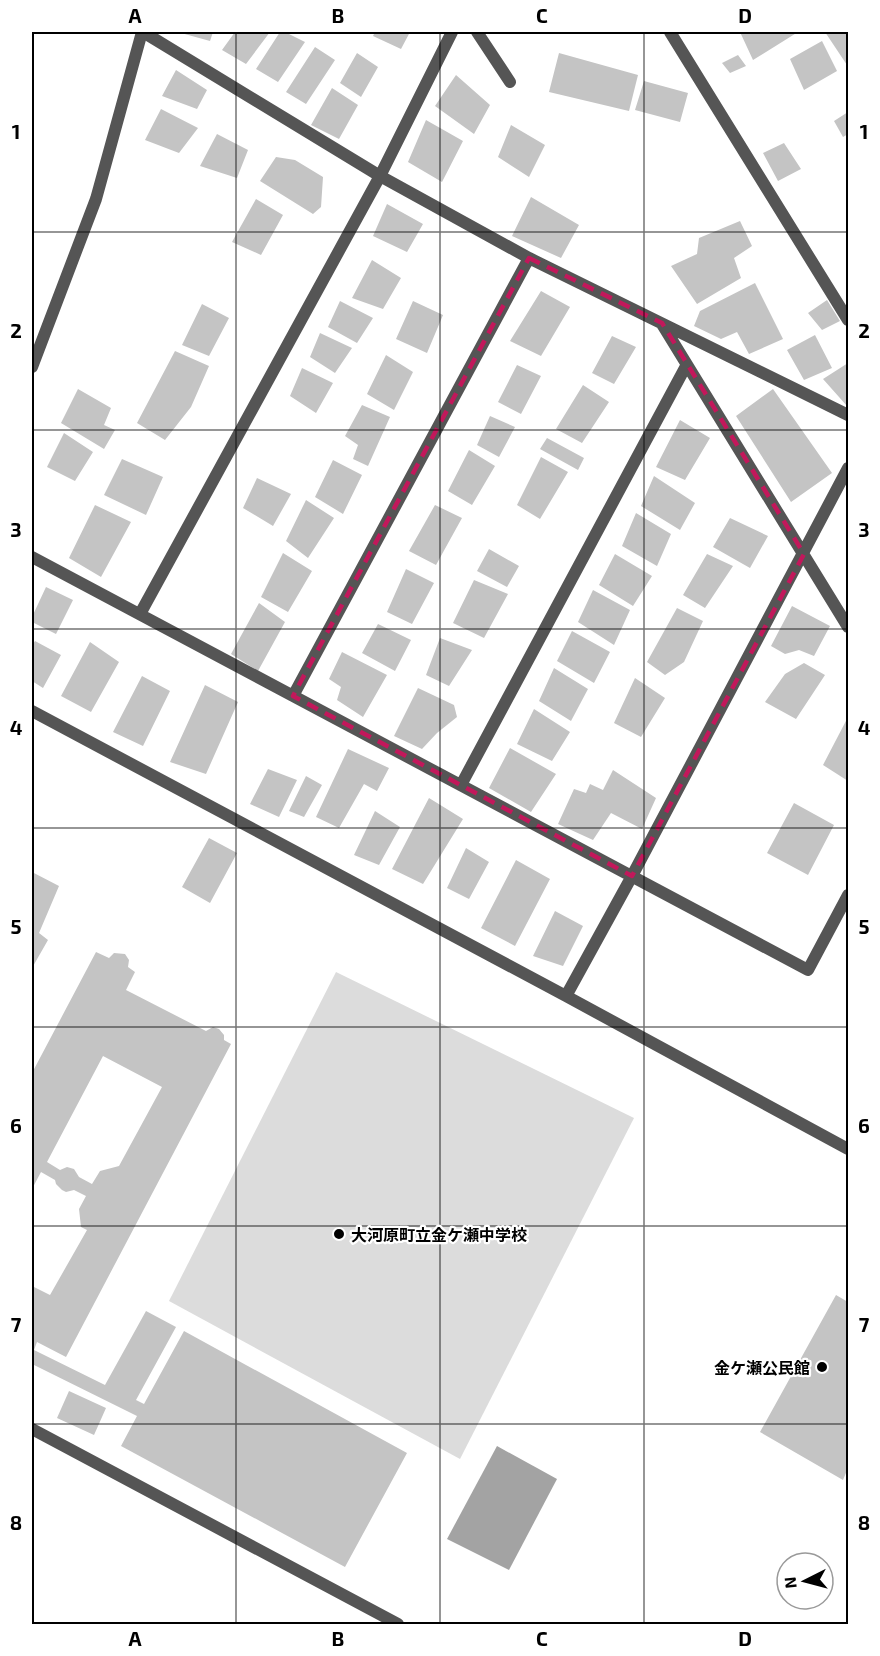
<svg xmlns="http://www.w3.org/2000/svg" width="880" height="1656" font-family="'Exo 2','Noto Sans JP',sans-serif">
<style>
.green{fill:#dcdcdc}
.water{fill:#a3a3a3}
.building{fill:#c4c4c4;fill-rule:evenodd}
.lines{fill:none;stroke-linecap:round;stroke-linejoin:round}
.minor{stroke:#555;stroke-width:12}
.tertiary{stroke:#555;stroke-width:12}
.marked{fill:none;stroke:#c2185b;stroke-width:4.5;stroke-dasharray:12 8;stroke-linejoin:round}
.grid{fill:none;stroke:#000;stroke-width:1.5;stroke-opacity:0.55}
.poi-dot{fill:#000;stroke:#fff;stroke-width:2}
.labels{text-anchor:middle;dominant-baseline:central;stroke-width:4.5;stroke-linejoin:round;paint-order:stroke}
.poi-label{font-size:16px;font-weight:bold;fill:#000;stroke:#fff;text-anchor:start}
.neatline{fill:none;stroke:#000;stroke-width:2}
.grid-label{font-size:20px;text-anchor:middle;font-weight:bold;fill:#000}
</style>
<rect width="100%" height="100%" fill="#fff"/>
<path class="green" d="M 336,972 L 634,1118 L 460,1459 L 169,1301 Z"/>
<path class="water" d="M 497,1446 L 557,1479 L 509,1570 L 447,1539 Z"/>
<path class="building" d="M 182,32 L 213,32 L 210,41 L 181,33 Z
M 235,32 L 270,32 L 246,64 L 222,50 Z
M 280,32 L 285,32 L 305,42 L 278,82 L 256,69 Z
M 375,32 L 410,32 L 401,49 L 373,36 Z
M 740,32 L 798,32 L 753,60 Z
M 825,32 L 848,32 L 848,64 L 847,65 Z
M 822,41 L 837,71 L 804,90 L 790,59 Z
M 315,47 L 335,60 L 306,104 L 286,92 Z
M 357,53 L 378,67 L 361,97 L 340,83 Z
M 559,53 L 638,75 L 629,111 L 549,92 Z
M 738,55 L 746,66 L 730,73 L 722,63 Z
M 176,70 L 207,90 L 197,109 L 162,96 Z
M 456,75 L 490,105 L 474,134 L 435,106 Z
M 644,81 L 688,93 L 680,122 L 635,110 Z
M 332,88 L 358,105 L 339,139 L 311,125 Z
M 161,109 L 198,128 L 179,153 L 145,140 Z
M 848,112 L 848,134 L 843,137 L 834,121 Z
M 426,120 L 463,141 L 442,182 L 408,162 Z
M 511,125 L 545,145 L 529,177 L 498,157 Z
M 217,134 L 248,150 L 237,178 L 200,166 Z
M 784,143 L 801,169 L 778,181 L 763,153 Z
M 276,157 L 295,160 L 323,177 L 321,207 L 313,214 L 260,181 Z
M 531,197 L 579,225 L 561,258 L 512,236 Z
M 256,199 L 283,215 L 261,255 L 232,242 Z
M 387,204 L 423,224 L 407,252 L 373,236 Z
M 740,221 L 752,246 L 734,258 L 741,278 L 697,304 L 671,266 L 697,254 L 699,238 Z
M 372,260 L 401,278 L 383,309 L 352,298 Z
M 755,283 L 783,339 L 749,354 L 737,332 L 721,339 L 694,326 L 700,311 Z
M 541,291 L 570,307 L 541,356 L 510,341 Z
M 827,300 L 840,321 L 822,330 L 808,313 Z
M 340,301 L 373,318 L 357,343 L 328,327 Z
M 413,301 L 443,315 L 427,353 L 396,339 Z
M 202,304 L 229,318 L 209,356 L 182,345 Z
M 320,333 L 352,348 L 335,373 L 310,357 Z
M 815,335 L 832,368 L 804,380 L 787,350 Z
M 612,336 L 636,347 L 614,384 L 592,373 Z
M 175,351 L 209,366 L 191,407 L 165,440 L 137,423 Z
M 386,355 L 413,372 L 394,410 L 367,394 Z
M 848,363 L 848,405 L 847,406 L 823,379 Z
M 517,365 L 541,376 L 521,414 L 498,402 Z
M 302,368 L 333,383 L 316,413 L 290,396 Z
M 583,385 L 609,402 L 582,443 L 556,429 Z
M 78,389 L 111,408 L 104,425 L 115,430 L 104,449 L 61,423 Z
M 773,389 L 832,473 L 791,502 L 736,416 Z
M 362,405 L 390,417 L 368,466 L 353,459 L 358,445 L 345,436 Z
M 490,416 L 515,427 L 499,457 L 477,445 Z
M 680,420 L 710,438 L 685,480 L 656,467 Z
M 64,433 L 93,452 L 75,481 L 47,467 Z
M 547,438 L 584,458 L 578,470 L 540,449 Z
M 469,450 L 495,466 L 472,505 L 448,491 Z
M 541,457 L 568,472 L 540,519 L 517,505 Z
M 122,459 L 163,477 L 146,515 L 104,495 Z
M 333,460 L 362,475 L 343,514 L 315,497 Z
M 654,476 L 695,503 L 680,530 L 641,506 Z
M 257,478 L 291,494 L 273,526 L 243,508 Z
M 306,500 L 334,518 L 308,558 L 286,541 Z
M 95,505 L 131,522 L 101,577 L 69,558 Z
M 435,505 L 462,518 L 436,565 L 409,551 Z
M 636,513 L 671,534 L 657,566 L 622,546 Z
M 730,518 L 768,536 L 750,568 L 713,547 Z
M 489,549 L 519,566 L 507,587 L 477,571 Z
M 283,553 L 312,571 L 288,612 L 261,597 Z
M 615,554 L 652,576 L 633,606 L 599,585 Z
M 707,554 L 733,566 L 705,608 L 683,595 Z
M 406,569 L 434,583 L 412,624 L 387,612 Z
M 474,580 L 508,594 L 484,638 L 453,623 Z
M 46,587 L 73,600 L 56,634 L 32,622 L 32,617 Z
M 593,590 L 630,610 L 614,645 L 578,622 Z
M 259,603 L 285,622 L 258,671 L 231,654 Z
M 792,606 L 830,626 L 814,656 L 799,650 L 785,654 L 771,646 Z
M 677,608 L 703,621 L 684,662 L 665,675 L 647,662 Z
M 378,624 L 411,640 L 395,671 L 362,653 Z
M 572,631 L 610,652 L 594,683 L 557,661 Z
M 440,638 L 472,650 L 449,686 L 426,675 Z
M 35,641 L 61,655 L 43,688 L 32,681 L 32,646 Z
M 90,642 L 119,662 L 91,712 L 61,696 Z
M 342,652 L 387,675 L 363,717 L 337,700 L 341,687 L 329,679 Z
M 804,663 L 825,675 L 796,719 L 765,702 L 785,674 Z
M 554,668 L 588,689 L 571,721 L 539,701 Z
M 142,676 L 170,691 L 143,746 L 113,732 Z
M 635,678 L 665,698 L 641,737 L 614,723 Z
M 205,685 L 238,702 L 206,774 L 170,762 Z
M 418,688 L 454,705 L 457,717 L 437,733 L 422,749 L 394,736 Z
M 534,709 L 570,732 L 552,761 L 517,744 Z
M 848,717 L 848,781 L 823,765 Z
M 510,748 L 556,774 L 531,812 L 489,788 Z
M 348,749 L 389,768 L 377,791 L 364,784 L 339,828 L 316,817 Z
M 268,769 L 297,780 L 279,817 L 250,804 Z
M 613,770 L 656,798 L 642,829 L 611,813 L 593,840 L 558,824 L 574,789 L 586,793 L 590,784 L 603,790 Z
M 306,776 L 322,785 L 304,817 L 289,811 Z
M 429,798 L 463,819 L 423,884 L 392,869 Z
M 794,803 L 834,825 L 808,875 L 767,853 Z
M 375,811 L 400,827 L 379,865 L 354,855 Z
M 209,838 L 237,853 L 210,903 L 182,887 Z
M 466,848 L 489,862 L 469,899 L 447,888 Z
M 516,860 L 550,879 L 515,946 L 481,928 Z
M 32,872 L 59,886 L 39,933 L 48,940 L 32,968 Z
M 555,911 L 583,926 L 563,966 L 533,956 Z
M 96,952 L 109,958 L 114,953 L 125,954 L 129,960 L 128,967 L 135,972 L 126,990 L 206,1031 L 213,1027 L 219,1029 L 224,1035 L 224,1040 L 231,1044 L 66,1357 L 37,1342 L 34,1350 L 105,1385 L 146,1311 L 176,1327 L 136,1400 L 144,1404 L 184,1331 L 407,1453 L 345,1567 L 121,1446 L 137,1416 L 32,1364 L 32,1286 L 50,1295 L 87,1230 L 81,1227 L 79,1209 L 86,1196 L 74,1190 L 66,1192 L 62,1190 L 56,1184 L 55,1180 L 41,1172 L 32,1189 L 32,1073 ZM 103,1056 L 162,1087 L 119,1166 L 100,1171 L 92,1184 L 79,1177 L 74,1169 L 67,1167 L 60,1170 L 47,1162 Z
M 836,1295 L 848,1302 L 848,1468 L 843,1480 L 760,1432 Z
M 69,1391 L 106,1408 L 94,1435 L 57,1418 Z"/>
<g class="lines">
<path class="minor" d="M 143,32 L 380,176 L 529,258 L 848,415
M 477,32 L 510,82
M 670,32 L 848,320
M 662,324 L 848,627
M 32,557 L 808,970 L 848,895
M 140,614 L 380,176 L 452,32
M 293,696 L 529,258
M 32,711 L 566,996 L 848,1149
M 461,785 L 686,366
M 566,996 L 632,876 L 848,468
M 32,1429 L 398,1624"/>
<path class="tertiary" d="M 32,367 L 96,199 L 142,32"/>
</g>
<path class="marked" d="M 529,258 L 662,323 L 804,554 L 632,876 L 293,696 Z"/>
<path class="grid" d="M 236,32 L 236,1624M 440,32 L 440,1624M 644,32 L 644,1624M 32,232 L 848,232M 32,430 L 848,430M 32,629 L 848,629M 32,828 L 848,828M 32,1027 L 848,1027M 32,1226 L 848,1226M 32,1424 L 848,1424"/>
<g class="poi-dot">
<circle cx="339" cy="1234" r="6"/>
<circle cx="822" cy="1367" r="6"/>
</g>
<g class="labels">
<g class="poi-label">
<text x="351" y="1234">大河原町立金ケ瀬中学校</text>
<text x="810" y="1367" text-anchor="end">金ケ瀬公民館</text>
</g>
</g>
<rect width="880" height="1656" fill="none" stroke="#ffffff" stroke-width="66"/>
<g transform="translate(805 1581) rotate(264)"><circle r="28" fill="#ffffff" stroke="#999999" stroke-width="1.5"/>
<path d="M0-4.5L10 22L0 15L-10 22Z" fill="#000000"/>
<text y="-9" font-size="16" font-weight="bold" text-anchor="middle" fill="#000000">N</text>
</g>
<rect x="33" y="33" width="814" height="1590" class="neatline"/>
<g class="grid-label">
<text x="135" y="23">A</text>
<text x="338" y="23">B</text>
<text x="542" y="23">C</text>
<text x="745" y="23">D</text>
<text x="16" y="139">1</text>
<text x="864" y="139">1</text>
<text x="16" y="338">2</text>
<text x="864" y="338">2</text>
<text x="16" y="537">3</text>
<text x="864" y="537">3</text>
<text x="16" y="735">4</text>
<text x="864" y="735">4</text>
<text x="16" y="934">5</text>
<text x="864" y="934">5</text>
<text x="16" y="1133">6</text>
<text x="864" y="1133">6</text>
<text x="16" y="1332">7</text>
<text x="864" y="1332">7</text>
<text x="16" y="1530">8</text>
<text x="864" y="1530">8</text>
<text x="135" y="1646">A</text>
<text x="338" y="1646">B</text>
<text x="542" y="1646">C</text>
<text x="745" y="1646">D</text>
</g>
</svg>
